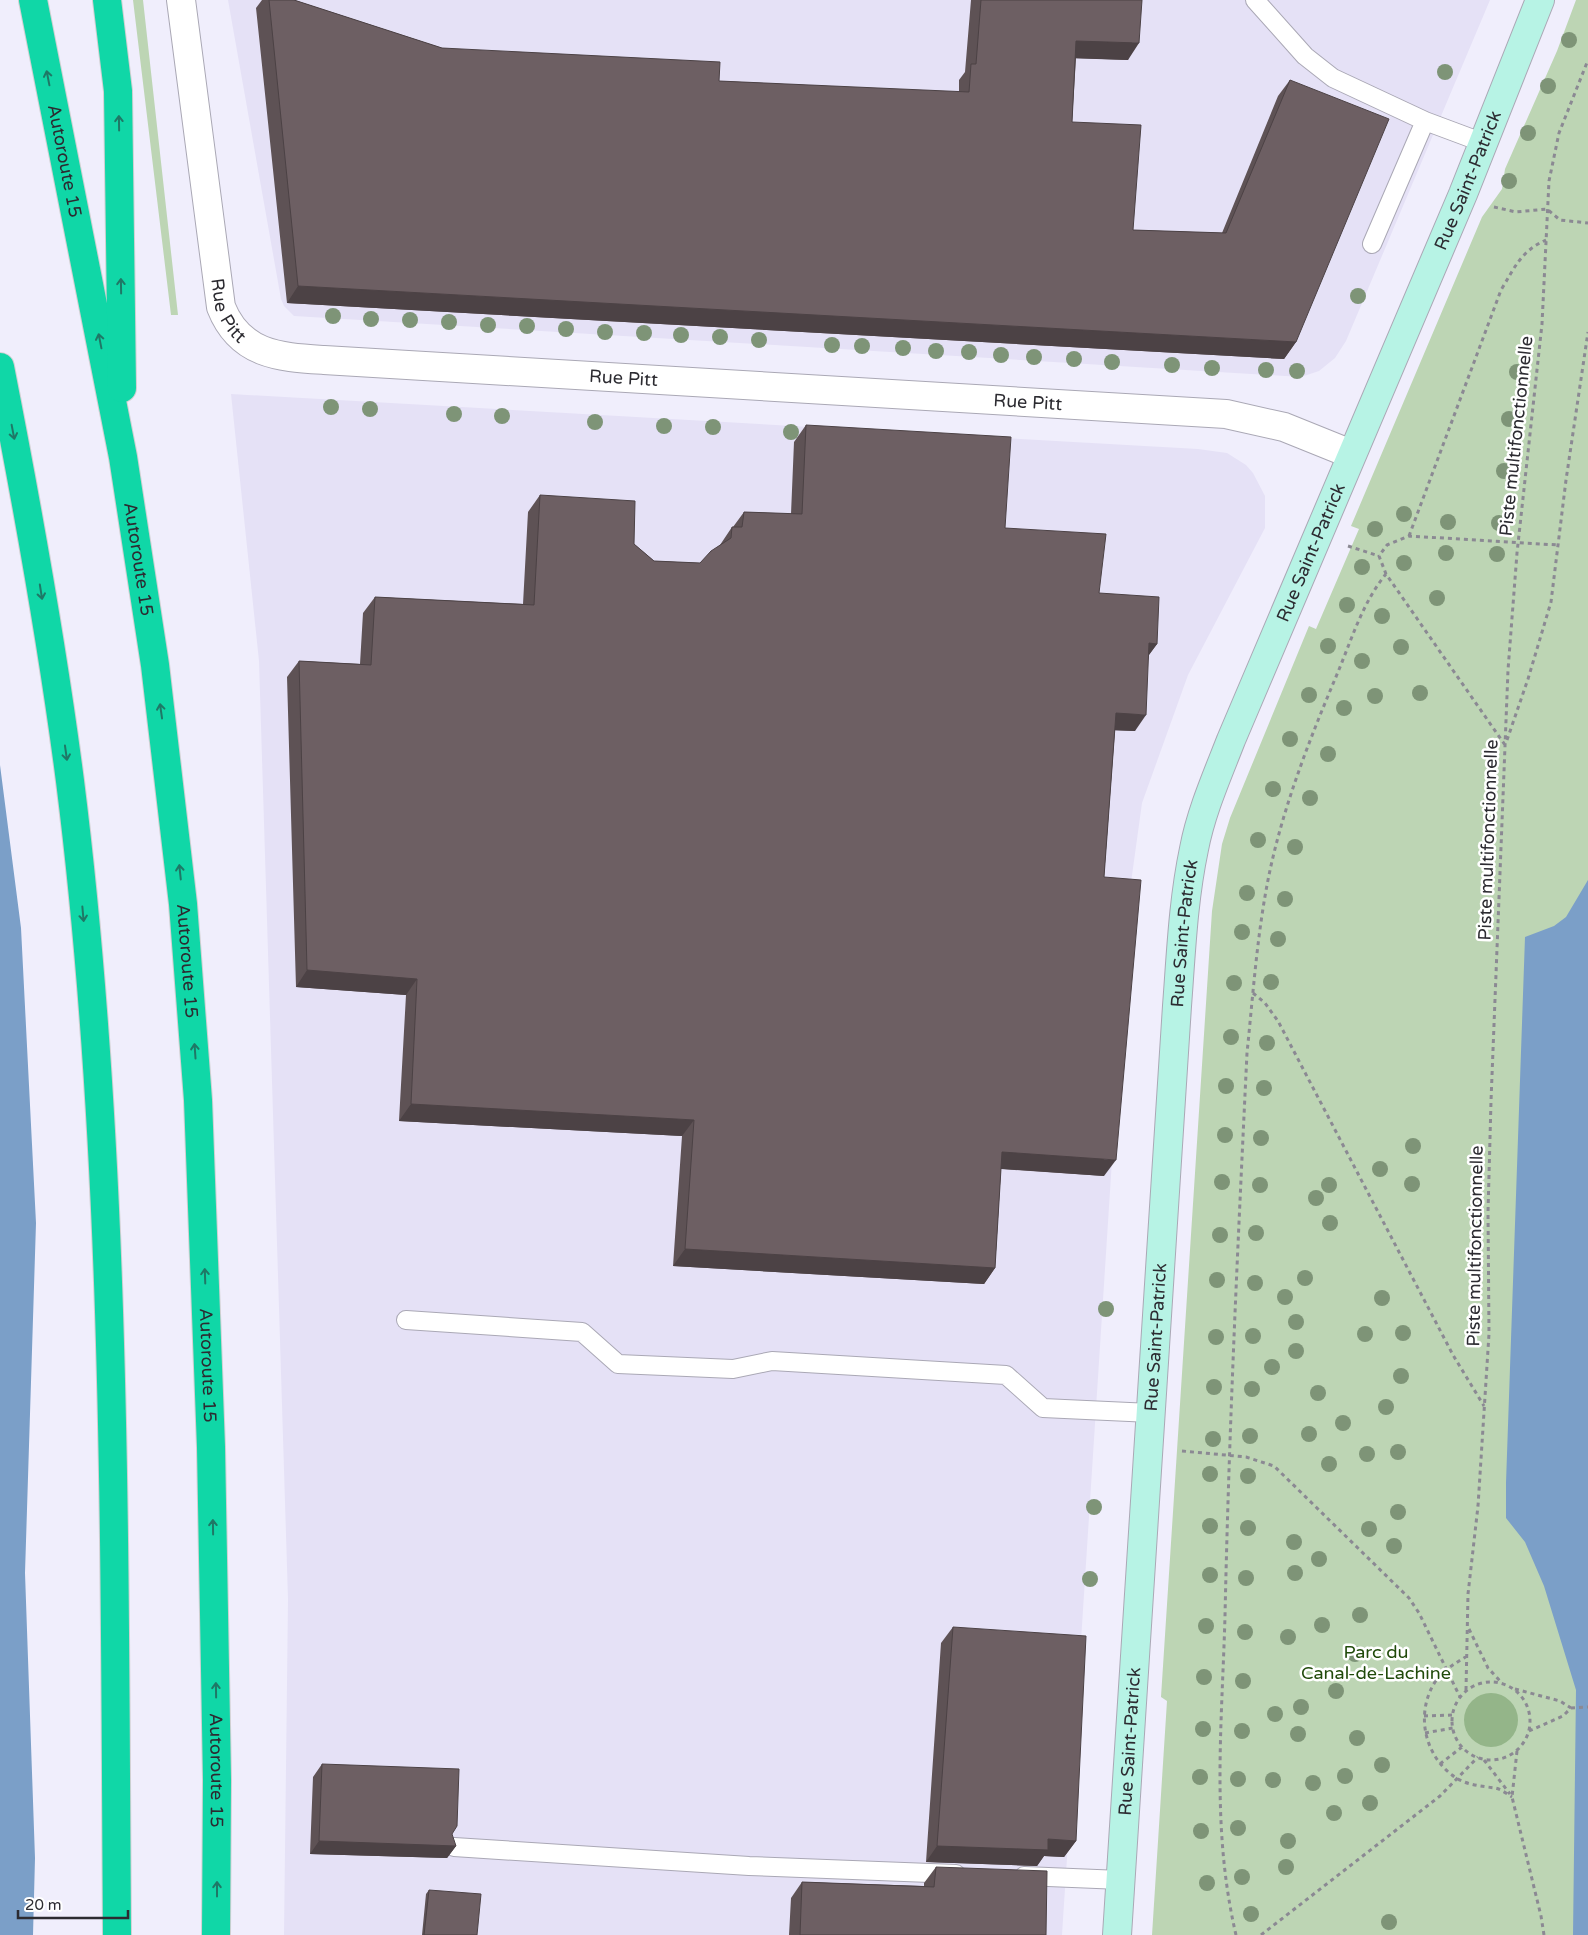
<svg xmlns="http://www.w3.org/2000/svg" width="1588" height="1935" font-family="'Varela Round',sans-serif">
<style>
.built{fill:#e5e1f6}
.green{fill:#bdd5b4}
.forest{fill:#94b589}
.water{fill:#7b9fc8}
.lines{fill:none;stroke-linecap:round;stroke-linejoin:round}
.lane-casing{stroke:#aaa8b5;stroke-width:20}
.street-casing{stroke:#aaa8b5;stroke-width:30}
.secondary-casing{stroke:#aaa8b5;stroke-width:30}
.highway-casing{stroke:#d1d0d2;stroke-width:30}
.path{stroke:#8b8993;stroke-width:3;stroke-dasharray:4 4;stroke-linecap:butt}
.lane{stroke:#fff;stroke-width:18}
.street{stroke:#fff;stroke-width:28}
.secondary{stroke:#b7f3e5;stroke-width:28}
.highway{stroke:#10d7a7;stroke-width:28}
.tree{fill:#7e9477}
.wall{fill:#5e5255}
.shaded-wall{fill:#4c4245}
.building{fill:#6d5f63;stroke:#4c4245}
.oneway{stroke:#1f7866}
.labels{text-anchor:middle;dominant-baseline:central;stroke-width:5;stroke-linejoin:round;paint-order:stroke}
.street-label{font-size:18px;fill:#2c2b31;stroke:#fff}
.park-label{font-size:18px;fill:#204a0a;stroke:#fff}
</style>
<rect width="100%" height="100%" fill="#f0eefc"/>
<path class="built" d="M 228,0 L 1490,0 L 1346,341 L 1335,358 L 1319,371 L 1301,377 L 294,316 L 284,306 L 281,299 Z
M 231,394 L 1198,449 L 1227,453 L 1246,465 L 1253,473 L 1265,496 L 1265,528 L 1188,675 L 1142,803 L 1129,897 L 1062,1935 L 284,1935 L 288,1599 L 259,661 Z"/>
<path class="green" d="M 133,0 L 143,0 L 178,315 L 171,315 Z
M 1576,0 L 1588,0 L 1588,1935 L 1152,1935 L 1167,1701 L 1161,1697 L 1212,911 L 1222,844 L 1230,818 L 1309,626 L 1316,629 L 1359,529 L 1351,526 L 1482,217 L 1502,189 L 1505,169 L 1557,51 Z"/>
<path class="forest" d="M1464 1720a27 27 0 1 1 54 0a27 27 0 1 1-54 0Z"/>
<path class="water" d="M 0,765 L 21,928 L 36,1223 L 25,1573 L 35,1858 L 33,1935 L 0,1935 Z
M 1588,880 L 1588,1935 L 1573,1935 L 1576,1690 L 1544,1586 L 1525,1542 L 1506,1518 L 1506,1483 L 1525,937 L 1554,926 L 1566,917 Z"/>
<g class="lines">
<g class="lane-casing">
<path id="lane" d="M 1255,0 L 1305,56 L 1333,78 L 1425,121
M 1372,244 L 1425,121 L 1484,143
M 406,1320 L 582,1332 L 618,1364 L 733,1369 L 772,1361 L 1006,1375 L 1043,1408 L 1151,1413
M 454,1847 L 749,1866 L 956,1874
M 1024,1876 L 1121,1880"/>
</g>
<g class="street-casing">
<g id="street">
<path id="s1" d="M 181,0 L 221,307 C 240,355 279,357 324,360 L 1226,414 L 1284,427 L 1351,454"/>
</g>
</g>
<g class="secondary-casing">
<g id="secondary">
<path id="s2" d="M 1117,1935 L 1177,1006 C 1181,954 1183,901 1194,849 C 1201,812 1217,776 1231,740 L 1463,194 L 1540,0"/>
</g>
</g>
<g class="highway-casing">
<g id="highway">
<path id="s3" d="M 33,0 L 123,457 L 155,665 L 183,904 L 198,1100 L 211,1447 L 217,1780 L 216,1935"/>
<path d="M 107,0 L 118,91 L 122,388"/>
<path d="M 0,367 C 27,504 52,642 70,781 C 118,1161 114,1552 117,1935"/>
</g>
</g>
<path class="path" d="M 1494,207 L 1516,212 L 1547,209 L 1560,220 L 1588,223
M 1409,536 L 1501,290 C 1515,267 1521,251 1546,240
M 1348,546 L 1379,556
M 1507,740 L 1528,679 L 1551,602 L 1566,480 L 1588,332
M 1505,745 L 1386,574 L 1379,556 L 1387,545 L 1409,536 L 1558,545
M 1253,993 L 1265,1003 L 1278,1021 L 1453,1355 L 1484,1406
M 1182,1451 L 1246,1457 L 1274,1466 L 1409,1598 L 1419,1613 L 1460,1697
M 1469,1629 L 1488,1668 L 1502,1683
M 1467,1656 C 1456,1663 1445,1669 1437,1679 C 1415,1710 1423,1753 1452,1775 C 1464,1785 1481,1786 1495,1788 C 1501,1789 1507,1794 1512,1797
M1452 1721a39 39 0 1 1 78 0a39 39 0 1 1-78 0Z
M 1515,1689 L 1560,1701 L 1571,1708
M 1466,1690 L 1468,1594 L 1478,1506 L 1489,1334 L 1488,1212 L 1491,1101 L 1508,670 L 1517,553 L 1542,324 L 1549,181 L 1559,133 L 1588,60
M 1571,1708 L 1588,1707
M 1424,1716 L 1452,1715
M 1529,1731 L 1563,1716 L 1571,1708
M 1425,1733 L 1453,1728
M 1517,1751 L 1512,1797 L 1541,1916 L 1544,1935
M 1484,1760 L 1510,1794
M 1440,1764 L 1462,1747
M 1236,1935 C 1211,1828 1222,1725 1225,1616 C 1229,1428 1238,1241 1247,1053 C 1253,995 1257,936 1268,880 C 1282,809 1310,738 1338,672 C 1352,638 1363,602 1386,574
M 1261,1935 L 1440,1796 L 1478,1757"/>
<use href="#lane" class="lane"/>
<use href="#street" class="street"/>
<use href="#secondary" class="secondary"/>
<use href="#highway" class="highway"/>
</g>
<g class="tree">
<circle cx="1569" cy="40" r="8"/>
<circle cx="1445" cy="72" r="8"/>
<circle cx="1548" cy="86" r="8"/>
<circle cx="1528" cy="133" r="8"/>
<circle cx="1509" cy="181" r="8"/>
<circle cx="1358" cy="296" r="8"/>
<circle cx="333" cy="316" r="8"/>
<circle cx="371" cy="319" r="8"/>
<circle cx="410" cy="320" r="8"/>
<circle cx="449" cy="322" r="8"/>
<circle cx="488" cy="325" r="8"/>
<circle cx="527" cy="326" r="8"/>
<circle cx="566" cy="329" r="8"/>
<circle cx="605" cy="332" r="8"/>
<circle cx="644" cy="333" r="8"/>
<circle cx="681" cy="335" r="8"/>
<circle cx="720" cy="337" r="8"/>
<circle cx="759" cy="340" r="8"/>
<circle cx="832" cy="345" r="8"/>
<circle cx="862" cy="346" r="8"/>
<circle cx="903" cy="348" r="8"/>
<circle cx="936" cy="351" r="8"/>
<circle cx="969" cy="352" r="8"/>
<circle cx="1001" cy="355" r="8"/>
<circle cx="1034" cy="357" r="8"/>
<circle cx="1074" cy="359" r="8"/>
<circle cx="1112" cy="362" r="8"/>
<circle cx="1172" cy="365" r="8"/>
<circle cx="1212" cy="368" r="8"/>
<circle cx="1266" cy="370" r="8"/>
<circle cx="1297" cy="371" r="8"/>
<circle cx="1517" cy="372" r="8"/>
<circle cx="331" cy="407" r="8"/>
<circle cx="370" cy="409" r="8"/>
<circle cx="454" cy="414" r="8"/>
<circle cx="502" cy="416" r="8"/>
<circle cx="1509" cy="419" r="8"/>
<circle cx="595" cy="422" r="8"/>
<circle cx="664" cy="426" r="8"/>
<circle cx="713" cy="427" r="8"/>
<circle cx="791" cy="432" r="8"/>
<circle cx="1504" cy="471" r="8"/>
<circle cx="1404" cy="514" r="8"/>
<circle cx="1448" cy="522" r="8"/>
<circle cx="1499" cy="523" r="8"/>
<circle cx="1375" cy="529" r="8"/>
<circle cx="1446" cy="553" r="8"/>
<circle cx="1497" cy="554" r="8"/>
<circle cx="1404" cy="563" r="8"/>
<circle cx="1362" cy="567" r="8"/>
<circle cx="1437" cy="598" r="8"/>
<circle cx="1347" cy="605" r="8"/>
<circle cx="1382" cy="616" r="8"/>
<circle cx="1328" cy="646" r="8"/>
<circle cx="1401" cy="647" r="8"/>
<circle cx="1362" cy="661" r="8"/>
<circle cx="1420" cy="693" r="8"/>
<circle cx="1309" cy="695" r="8"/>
<circle cx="1375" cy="696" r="8"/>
<circle cx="1344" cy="708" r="8"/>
<circle cx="1290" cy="739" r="8"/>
<circle cx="1328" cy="754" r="8"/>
<circle cx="1273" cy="789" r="8"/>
<circle cx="1310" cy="798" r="8"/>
<circle cx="1258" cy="840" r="8"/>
<circle cx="1295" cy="847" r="8"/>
<circle cx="1247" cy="893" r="8"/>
<circle cx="1285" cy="899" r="8"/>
<circle cx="1242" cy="932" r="8"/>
<circle cx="1278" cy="939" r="8"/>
<circle cx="1271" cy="982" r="8"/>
<circle cx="1234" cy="983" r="8"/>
<circle cx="1231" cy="1037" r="8"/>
<circle cx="1267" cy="1043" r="8"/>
<circle cx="1226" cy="1086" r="8"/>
<circle cx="1264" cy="1088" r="8"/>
<circle cx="1225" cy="1135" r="8"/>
<circle cx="1261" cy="1138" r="8"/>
<circle cx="1413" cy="1146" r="8"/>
<circle cx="1380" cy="1169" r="8"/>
<circle cx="1222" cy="1182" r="8"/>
<circle cx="1412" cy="1184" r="8"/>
<circle cx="1260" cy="1185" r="8"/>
<circle cx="1329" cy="1185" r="8"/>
<circle cx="1316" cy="1198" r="8"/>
<circle cx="1330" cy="1223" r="8"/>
<circle cx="1256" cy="1233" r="8"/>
<circle cx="1220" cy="1235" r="8"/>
<circle cx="1305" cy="1278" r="8"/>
<circle cx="1217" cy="1280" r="8"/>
<circle cx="1255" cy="1283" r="8"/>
<circle cx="1285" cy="1297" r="8"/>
<circle cx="1382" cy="1298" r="8"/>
<circle cx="1106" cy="1309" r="8"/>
<circle cx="1296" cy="1322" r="8"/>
<circle cx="1403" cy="1333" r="8"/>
<circle cx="1365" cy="1334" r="8"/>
<circle cx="1253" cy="1336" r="8"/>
<circle cx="1216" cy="1337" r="8"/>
<circle cx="1296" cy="1351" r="8"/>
<circle cx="1272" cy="1367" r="8"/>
<circle cx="1401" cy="1376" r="8"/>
<circle cx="1214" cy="1387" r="8"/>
<circle cx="1252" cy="1389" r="8"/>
<circle cx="1318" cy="1393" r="8"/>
<circle cx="1386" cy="1407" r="8"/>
<circle cx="1343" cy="1423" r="8"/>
<circle cx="1309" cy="1434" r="8"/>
<circle cx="1250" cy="1436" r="8"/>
<circle cx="1213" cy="1439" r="8"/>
<circle cx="1398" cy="1452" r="8"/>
<circle cx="1367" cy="1454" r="8"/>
<circle cx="1329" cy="1464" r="8"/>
<circle cx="1210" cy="1474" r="8"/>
<circle cx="1248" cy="1476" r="8"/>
<circle cx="1094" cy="1507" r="8"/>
<circle cx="1398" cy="1512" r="8"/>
<circle cx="1210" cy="1526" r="8"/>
<circle cx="1248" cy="1528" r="8"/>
<circle cx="1369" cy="1529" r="8"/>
<circle cx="1294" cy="1542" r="8"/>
<circle cx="1394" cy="1546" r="8"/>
<circle cx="1319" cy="1559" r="8"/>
<circle cx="1295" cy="1573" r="8"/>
<circle cx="1210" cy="1575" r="8"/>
<circle cx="1246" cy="1578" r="8"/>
<circle cx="1090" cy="1579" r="8"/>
<circle cx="1360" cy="1615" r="8"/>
<circle cx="1322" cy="1625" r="8"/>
<circle cx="1206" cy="1626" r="8"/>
<circle cx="1245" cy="1632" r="8"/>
<circle cx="1288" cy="1637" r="8"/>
<circle cx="1355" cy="1654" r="8"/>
<circle cx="1204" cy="1677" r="8"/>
<circle cx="1243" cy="1681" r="8"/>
<circle cx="1336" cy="1691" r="8"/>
<circle cx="1301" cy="1707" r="8"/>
<circle cx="1275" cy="1714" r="8"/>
<circle cx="1203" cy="1729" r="8"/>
<circle cx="1242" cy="1731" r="8"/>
<circle cx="1298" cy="1734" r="8"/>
<circle cx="1357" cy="1738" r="8"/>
<circle cx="1382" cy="1765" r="8"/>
<circle cx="1345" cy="1776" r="8"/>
<circle cx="1200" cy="1777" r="8"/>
<circle cx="1238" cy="1779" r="8"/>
<circle cx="1273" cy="1780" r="8"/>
<circle cx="1313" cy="1783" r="8"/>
<circle cx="1370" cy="1803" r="8"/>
<circle cx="1334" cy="1813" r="8"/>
<circle cx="1238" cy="1828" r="8"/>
<circle cx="1201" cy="1831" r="8"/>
<circle cx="1288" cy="1841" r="8"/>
<circle cx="1286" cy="1867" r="8"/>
<circle cx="1242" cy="1877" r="8"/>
<circle cx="1207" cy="1883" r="8"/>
<circle cx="1251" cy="1914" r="8"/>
<circle cx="1389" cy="1922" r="8"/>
</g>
<path class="wall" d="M 262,0 L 294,0 L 442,48 L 719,81 L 959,92 L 959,80 L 965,72 L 971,0 L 1142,0 L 1128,60 L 1076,58 L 1072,122 L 1133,230 L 1222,233 L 1278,96 L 1290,80 L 1296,342 L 1284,359 L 287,303 L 256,8 Z
M 806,425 L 1005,528 L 1099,593 L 1157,644 L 1149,655 L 1135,731 L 1115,730 L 1104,877 L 1104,1176 L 1001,1169 L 995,1268 L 984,1284 L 673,1266 L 682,1136 L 399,1121 L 406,995 L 296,987 L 287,677 L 299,661 L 360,664 L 363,613 L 375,597 L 523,604 L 528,512 L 540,495 L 634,544 L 654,561 L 700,563 L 720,545 L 732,527 L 733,527 L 744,512 L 791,514 L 794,442 Z
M 953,1627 L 1076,1841 L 1064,1857 L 1044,1856 L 1037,1866 L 926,1862 L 941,1643 Z
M 322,1764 L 456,1846 L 447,1858 L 310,1854 L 313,1777 Z
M 936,1867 L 1046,1935 L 789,1935 L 791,1898 L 802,1882 L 924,1886 L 924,1883 Z
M 429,1890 L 477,1935 L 422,1935 L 426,1894 Z"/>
<path class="shaded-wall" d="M 1076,41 L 1139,43 L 1128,60 L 1065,58 Z
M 298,286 L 1296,342 L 1284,359 L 287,303 Z
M 1149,643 L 1157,644 L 1145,660 Z
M 1116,713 L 1146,715 L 1135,731 L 1104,730 Z
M 307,970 L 417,979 L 406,995 L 296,987 Z
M 411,1104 L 694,1120 L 682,1136 L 399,1121 Z
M 1002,1152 L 1116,1160 L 1104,1176 L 990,1168 Z
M 685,1249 L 995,1268 L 984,1284 L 673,1266 Z
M 1048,1839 L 1076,1841 L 1064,1857 L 1044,1856 L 1037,1866 L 926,1862 L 937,1846 Z
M 319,1841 L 456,1846 L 447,1858 L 310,1854 Z"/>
<path class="building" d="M 269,0 L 294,0 L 442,48 L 720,62 L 719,81 L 969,92 L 971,64 L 976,64 L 981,0 L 1142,0 L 1139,43 L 1076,41 L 1072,122 L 1141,125 L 1133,230 L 1226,233 L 1290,80 L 1389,119 L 1296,342 L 298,286 Z
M 806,425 L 1011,437 L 1005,528 L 1106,534 L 1099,593 L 1159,597 L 1157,644 L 1149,643 L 1146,715 L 1116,713 L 1104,877 L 1141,880 L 1116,1160 L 1002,1152 L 995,1268 L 685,1249 L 694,1120 L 411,1104 L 417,979 L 307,970 L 299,661 L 371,665 L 375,597 L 534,605 L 540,495 L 635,501 L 634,544 L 654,561 L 700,563 L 711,551 L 731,538 L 732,527 L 742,527 L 744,512 L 802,514 Z
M 953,1627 L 1086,1636 L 1076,1841 L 1048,1839 L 1048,1850 L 937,1846 Z
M 322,1764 L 459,1769 L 457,1826 L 452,1834 L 456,1846 L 319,1841 Z
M 936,1867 L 1047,1871 L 1046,1935 L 800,1935 L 802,1882 L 934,1887 Z
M 429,1890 L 481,1894 L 477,1935 L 424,1935 Z"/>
<defs><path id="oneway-shaft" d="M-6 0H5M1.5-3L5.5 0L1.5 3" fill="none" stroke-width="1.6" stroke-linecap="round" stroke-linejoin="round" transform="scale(1.25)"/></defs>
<g class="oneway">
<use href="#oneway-shaft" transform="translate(48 78) rotate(-101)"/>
<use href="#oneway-shaft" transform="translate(119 123) rotate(-91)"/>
<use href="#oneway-shaft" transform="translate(121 286) rotate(-91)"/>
<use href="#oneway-shaft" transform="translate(100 341) rotate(-101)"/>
<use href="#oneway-shaft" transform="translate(13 432) rotate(79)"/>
<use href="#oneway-shaft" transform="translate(41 592) rotate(81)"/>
<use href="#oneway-shaft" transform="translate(161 711) rotate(-98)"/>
<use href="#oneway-shaft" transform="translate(66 753) rotate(82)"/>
<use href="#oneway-shaft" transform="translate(180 872) rotate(-96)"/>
<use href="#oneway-shaft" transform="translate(83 914) rotate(85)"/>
<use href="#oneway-shaft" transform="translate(195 1051) rotate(-94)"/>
<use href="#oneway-shaft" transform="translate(205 1276) rotate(-92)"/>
<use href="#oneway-shaft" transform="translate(213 1527) rotate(-91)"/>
<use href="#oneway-shaft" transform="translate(216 1690) rotate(-91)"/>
<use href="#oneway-shaft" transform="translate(217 1889) rotate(-90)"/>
</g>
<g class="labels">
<g class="street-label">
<text stroke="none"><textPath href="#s3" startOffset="164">Autoroute 15</textPath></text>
<text stroke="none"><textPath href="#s2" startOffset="1812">Rue Saint-Patrick</textPath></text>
<text stroke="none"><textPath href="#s1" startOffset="315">Rue Pitt</textPath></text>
<text stroke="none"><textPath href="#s1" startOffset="734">Rue Pitt</textPath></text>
<text stroke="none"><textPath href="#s1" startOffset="1139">Rue Pitt</textPath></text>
<text transform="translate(1516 436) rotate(-84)">Piste multifonctionnelle</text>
<text stroke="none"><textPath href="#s2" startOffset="1408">Rue Saint-Patrick</textPath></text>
<text stroke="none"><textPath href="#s3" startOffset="569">Autoroute 15</textPath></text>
<text transform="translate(1488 840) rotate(-88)">Piste multifonctionnelle</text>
<text stroke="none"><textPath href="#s2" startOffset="1004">Rue Saint-Patrick</textPath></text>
<text stroke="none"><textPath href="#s3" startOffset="974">Autoroute 15</textPath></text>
<text transform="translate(1475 1246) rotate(-89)">Piste multifonctionnelle</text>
<text stroke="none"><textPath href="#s2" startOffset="599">Rue Saint-Patrick</textPath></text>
<text stroke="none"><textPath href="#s3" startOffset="1379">Autoroute 15</textPath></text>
<text stroke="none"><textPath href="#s2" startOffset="194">Rue Saint-Patrick</textPath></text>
<text stroke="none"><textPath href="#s3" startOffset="1784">Autoroute 15</textPath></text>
</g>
<g class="park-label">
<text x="1376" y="1652">Parc du<tspan x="1376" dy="21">Canal-de-Lachine</tspan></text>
</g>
</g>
<path d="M18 1910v8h110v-8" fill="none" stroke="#2c2b31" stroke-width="2.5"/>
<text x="25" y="1910" font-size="15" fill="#2c2b31" stroke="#ffffff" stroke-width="4" paint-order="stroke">20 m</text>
</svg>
